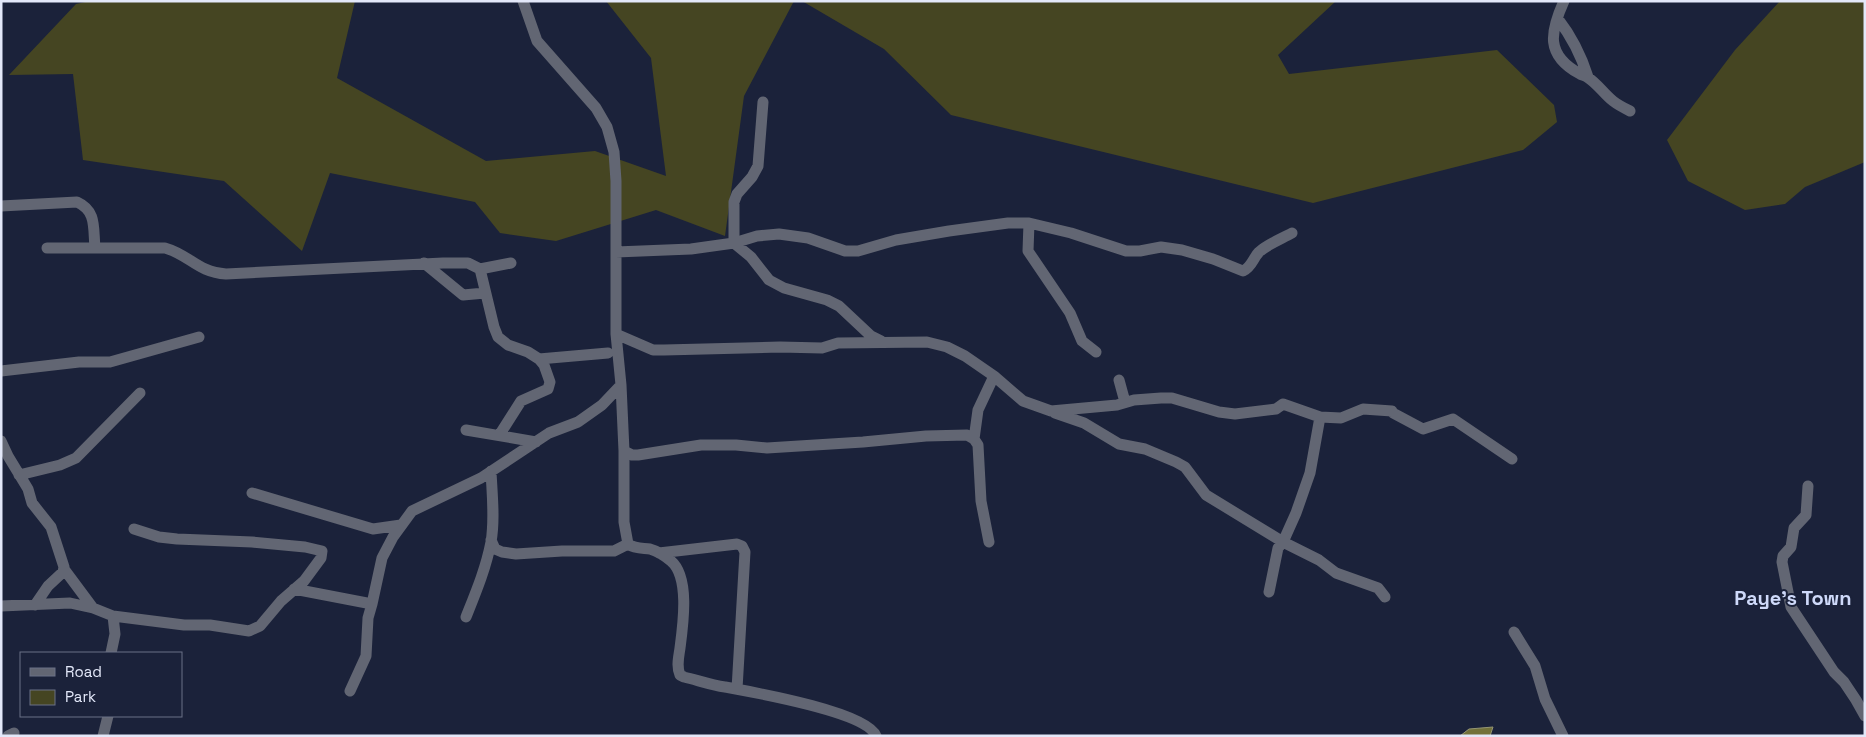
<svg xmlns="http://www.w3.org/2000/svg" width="1866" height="737" font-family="'Space Grotesk',sans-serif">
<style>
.green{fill:#454522}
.water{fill:#72713a;stroke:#949573}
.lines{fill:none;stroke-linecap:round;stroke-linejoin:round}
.minor{stroke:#626673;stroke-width:11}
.labels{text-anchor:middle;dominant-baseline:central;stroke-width:4;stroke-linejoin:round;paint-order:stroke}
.district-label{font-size:20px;font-weight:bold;fill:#ced9f9;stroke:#1b223a}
</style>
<rect width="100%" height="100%" fill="#1b223a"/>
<path class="green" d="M 90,1 L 355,1 L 337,78 L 486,161 L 595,151 L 666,176 L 651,58 L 606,1 L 794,1 L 744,96 L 725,236 L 656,210 L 556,241 L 500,233 L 475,202 L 330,173 L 302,251 L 224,181 L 83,160 L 73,74 L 9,75 L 76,4 Z
M 802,1 L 1336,1 L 1278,55 L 1289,74 L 1497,50 L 1554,105 L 1557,122 L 1523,150 L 1313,203 L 951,115 L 884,49 Z
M 1780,1 L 1865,1 L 1865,162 L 1805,187 L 1785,204 L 1745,210 L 1688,181 L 1667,140 L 1735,50 Z"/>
<path class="water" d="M 1493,727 L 1490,736 L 1460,736 L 1469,729 Z"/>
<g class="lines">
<path class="minor" d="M 523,1 L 537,41 L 596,108 L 607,127 L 614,152 L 616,181 L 616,334 L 621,385 L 624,451 L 624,522 L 628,544 C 635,549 642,548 650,549 C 657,551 665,556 671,561 C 690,577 683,625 680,648 C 679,656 676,666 680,675 L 684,677 C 697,680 711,685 725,687 C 752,692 867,712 876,736
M 1564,1 C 1550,32 1545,55 1580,74 C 1582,75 1585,76 1587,77 C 1597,83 1604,94 1613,101 C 1618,105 1624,108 1630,111
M 1558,19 C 1572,37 1581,55 1588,77
M 763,102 L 758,166 L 752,177 L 737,194 L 734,202 L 734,243 L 751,257 L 769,280 L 784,288 L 827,300 L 839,306 L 871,336 L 881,341
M 1,206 L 77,202 C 97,211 93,228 95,248
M 1029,223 L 1028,251 L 1070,313 L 1082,341 L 1096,352
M 47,248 L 165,248 C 190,255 197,272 226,274 L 443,263 L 468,263 L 480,269 L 494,327 L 498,337 L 508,345 L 528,352 L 539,359 L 544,365 L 550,382 L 548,389 L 521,401 L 500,434
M 616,252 L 691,249 L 734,243 L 757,236 L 779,234 L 808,238 L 845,251 L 858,251 L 896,240 L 949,231 L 1008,223 L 1029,223 L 1071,233 L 1126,251 L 1140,251 L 1161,247 L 1182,250 L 1213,259 L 1243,271 C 1252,267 1253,258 1259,252 C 1268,244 1281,239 1292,233
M 424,263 L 463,295 L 485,293
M 480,269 L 511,263
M 616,334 L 653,350 L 664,350 L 780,347 L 822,348 L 838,343 L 927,342 L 947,347 L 965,356 L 994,376 L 1023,401 L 1051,411 L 1117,405 L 1134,400 L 1161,398 L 1172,398 L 1219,412 L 1235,414 L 1276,409 L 1283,404 L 1320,417 L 1341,418 L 1363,409 L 1392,411
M 539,359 L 608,353
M 1,371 L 79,362 L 110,362 L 199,337
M 1119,380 L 1125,402
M 1055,413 L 1084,423 L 1119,444 L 1145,449 L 1176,462 L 1185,467 L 1206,495 L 1283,542 L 1319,560 L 1336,573 L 1378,588 L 1385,597
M 1393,413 L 1423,429 L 1453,419 L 1512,459
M 466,430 L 536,442
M 974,439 L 978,410 L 994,376
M 1,441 L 8,456 L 28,489 L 32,503 L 51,527 L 64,567 L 63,572 L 48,586 L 35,605
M 624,451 L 632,455 L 638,455 L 701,445 L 736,445 L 767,448 L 863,442 L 926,436 L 967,435 L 974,439 L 978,445 L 981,501 L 989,542
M 19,475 L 60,465 L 76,458 L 140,393
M 1808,486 L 1806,515 L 1794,528 L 1791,547 L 1783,556 L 1782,562 L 1791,607 L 1834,672 L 1844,682 L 1856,700 L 1865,716
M 252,493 L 373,529 L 401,525
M 491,540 L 495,549 L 502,552 L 516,554 L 562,551 L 614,551 L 628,544
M 659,553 L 737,544 L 742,546 L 745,552 L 737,689
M 64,569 L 93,608
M 294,589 L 372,604
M 1269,592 L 1278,548 L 1283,542 L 1296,513 L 1310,473 L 1320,417
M 1,606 L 70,603 L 93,608 L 113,616 L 184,625 L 210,625 L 249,631 L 260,626 L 281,601 L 304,581 L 321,558 L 322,551 L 305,547 L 252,542 L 177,539 L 159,537 L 134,529
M 466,617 C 476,592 486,568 491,542 C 495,519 492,494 491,471
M 1514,632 L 1535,666 L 1545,699 L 1563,736
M 111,653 L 115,634 L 113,616
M 350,691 L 366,656 L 368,618 L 372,604 L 382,558 L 393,537 L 412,511 L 481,478 L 549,433 L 578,422 L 602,405 L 621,385
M 8,736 L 14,733
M 103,736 L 108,716"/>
</g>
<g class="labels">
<g class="district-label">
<text x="1793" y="598">Paye's Town</text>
</g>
</g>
<rect width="1866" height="737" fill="none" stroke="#e3e8f9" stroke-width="5"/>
<rect x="20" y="652" width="162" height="65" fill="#1b223a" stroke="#6b7186"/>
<rect x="30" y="668" width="25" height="8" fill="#626673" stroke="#6b7186"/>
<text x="65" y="677" font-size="15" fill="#e3e8f9">Road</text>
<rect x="30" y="690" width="25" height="15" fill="#454522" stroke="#6b7186"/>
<text x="65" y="702" font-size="15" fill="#e3e8f9">Park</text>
</svg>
